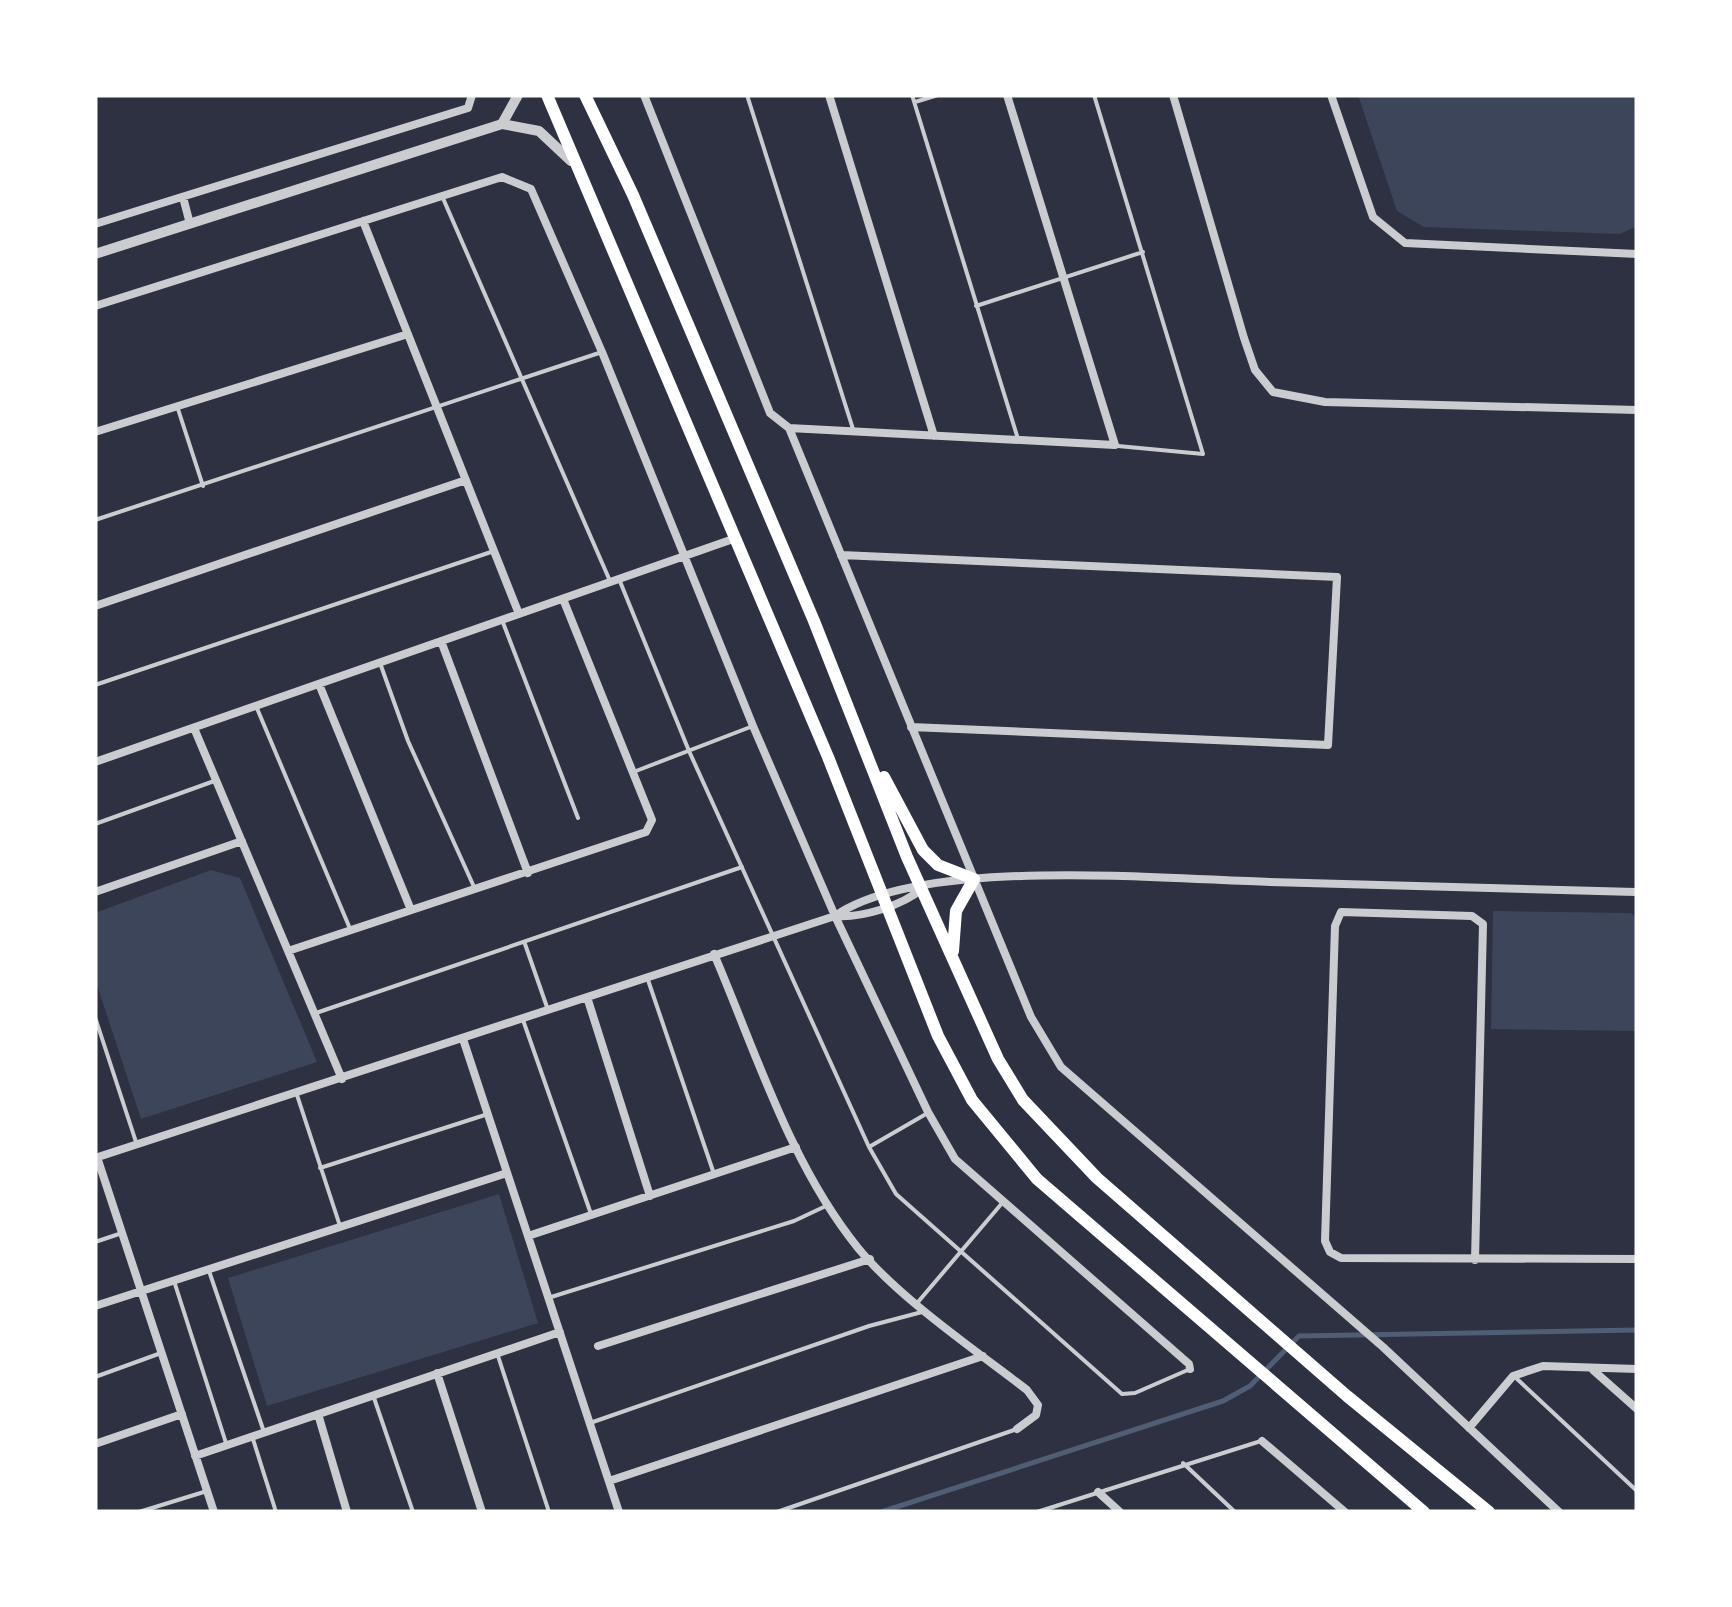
<svg xmlns="http://www.w3.org/2000/svg" width="1732" height="1607" font-family="Signika,sans-serif">
<style>
.green{fill:#3c4559}
.lines{fill:none;stroke-linecap:round;stroke-linejoin:round}
.stream{stroke:#4f5d75;stroke-width:5}
.service{stroke:#caccd0;stroke-width:4}
.minor{stroke:#caccd0;stroke-width:8}
.tertiary{stroke:#caccd0;stroke-width:10}
.trunk{stroke:#fff;stroke-width:12}
</style>
<rect width="100%" height="100%" fill="#2d3142"/>
<path class="green" d="M 1358,95 L 1637,95 L 1637,226 L 1620,234 L 1424,227 L 1397,211 Z
M 211,870 L 240,878 L 317,1062 L 141,1119 L 95,979 L 95,913 Z
M 1493,911 L 1631,913 L 1637,919 L 1637,1031 L 1491,1029 Z
M 499,1194 L 538,1323 L 267,1406 L 228,1278 Z"/>
<g class="lines">
<path class="stream" d="M 881,1512 L 1223,1401 L 1250,1386 L 1299,1336 L 1637,1330"/>
<path class="service" d="M 747,95 L 853,429
M 912,95 L 1018,439
M 1094,95 L 1203,454 L 1118,446
M 915,102 L 938,95
M 442,196 L 610,581
M 976,306 L 1143,252
M 177,406 L 203,486
M 95,520 L 602,352
M 619,579 L 689,751 L 869,1147 L 896,1194 L 1122,1394 L 1135,1393 L 1190,1369
M 502,620 L 578,818
M 380,663 L 408,741 L 475,889
M 95,685 L 494,551
M 256,706 L 351,931
M 636,771 L 753,726
M 95,824 L 217,780
M 525,944 L 548,1010
M 648,980 L 714,1174
M 316,1013 L 742,867
M 95,1017 L 137,1145
M 523,1020 L 591,1214
M 296,1092 L 340,1226
M 869,1147 L 926,1114
M 320,1168 L 488,1114
M 95,1242 L 122,1233
M 209,1271 L 264,1432
M 174,1281 L 226,1443
M 548,1298 L 794,1221 L 828,1205
M 918,1302 L 1003,1202
M 497,1353 L 549,1512
M 95,1377 L 161,1353
M 1516,1378 L 1637,1491
M 373,1395 L 413,1512
M 590,1423 L 869,1326 L 922,1312
M 252,1436 L 276,1512
M 1183,1463 L 1235,1512
M 139,1512 L 207,1491
M 777,1512 L 1017,1429
M 1037,1512 L 1261,1441"/>
<path class="minor" d="M 644,95 L 770,413 L 789,428
M 829,95 L 934,436
M 1173,95 L 1244,338 L 1255,370 L 1273,392 L 1325,402 L 1637,410
M 1331,95 L 1373,217 L 1405,243 L 1637,254
M 183,197 L 190,224
M 363,221 L 519,614
M 95,224 L 468,108 L 472,95
M 95,306 L 502,177 L 531,189 L 602,352 L 753,726 L 835,916 L 928,1112 L 955,1159 L 1189,1364 L 1190,1369
M 789,428 L 1031,1017 L 1061,1067 L 1383,1347 L 1559,1512
M 789,428 L 1115,445 L 1007,95
M 95,432 L 408,334
M 841,555 L 1337,577 L 1328,745 L 911,727
M 95,606 L 466,480
M 441,641 L 528,873
M 319,684 L 411,910
M 194,728 L 342,1079
M 95,762 L 736,538
M 95,892 L 242,841
M 835,916 C 921,856 1163,879 1270,882 C 1393,885 1515,888 1637,892
M 288,951 L 646,832 L 652,820 L 563,599
M 714,954 C 756,1052 790,1164 858,1248 C 899,1298 975,1350 1027,1390 L 1038,1405 L 1036,1415 L 1017,1429
M 587,997 L 650,1196
M 463,1039 L 619,1512
M 97,1157 L 214,1512
M 95,1158 L 835,916 C 862,918 902,906 923,888
M 528,1236 L 796,1147
M 1475,1260 L 1483,924 L 1472,916 L 1341,912 L 1335,926 L 1325,1241 L 1330,1252 L 1341,1258 L 1637,1259
M 95,1306 L 507,1173
M 598,1346 L 870,1259
M 1593,1370 L 1637,1409
M 437,1373 L 482,1512
M 318,1414 L 347,1512
M 1469,1428 L 1513,1376 L 1543,1366 L 1637,1369
M 1262,1441 L 1345,1512
M 95,1444 L 182,1414
M 195,1456 L 560,1332
M 609,1481 L 983,1356
M 1098,1492 L 1120,1512"/>
<path class="tertiary" d="M 502,124 L 518,95
M 95,254 L 502,124 L 539,131 L 571,161"/>
<path class="trunk" d="M 547,95 L 828,757 L 938,1036 L 972,1100 L 1037,1179 L 1424,1512
M 585,95 L 633,195 L 814,621 L 907,857 L 998,1059 L 1023,1100 L 1097,1178 L 1347,1396 L 1489,1512
M 884,777 L 923,850 L 938,865 L 974,879 L 956,911 L 953,951"/>
</g>
<rect width="1732" height="1607" fill="none" stroke="#ffffff" stroke-width="195"/>
</svg>
